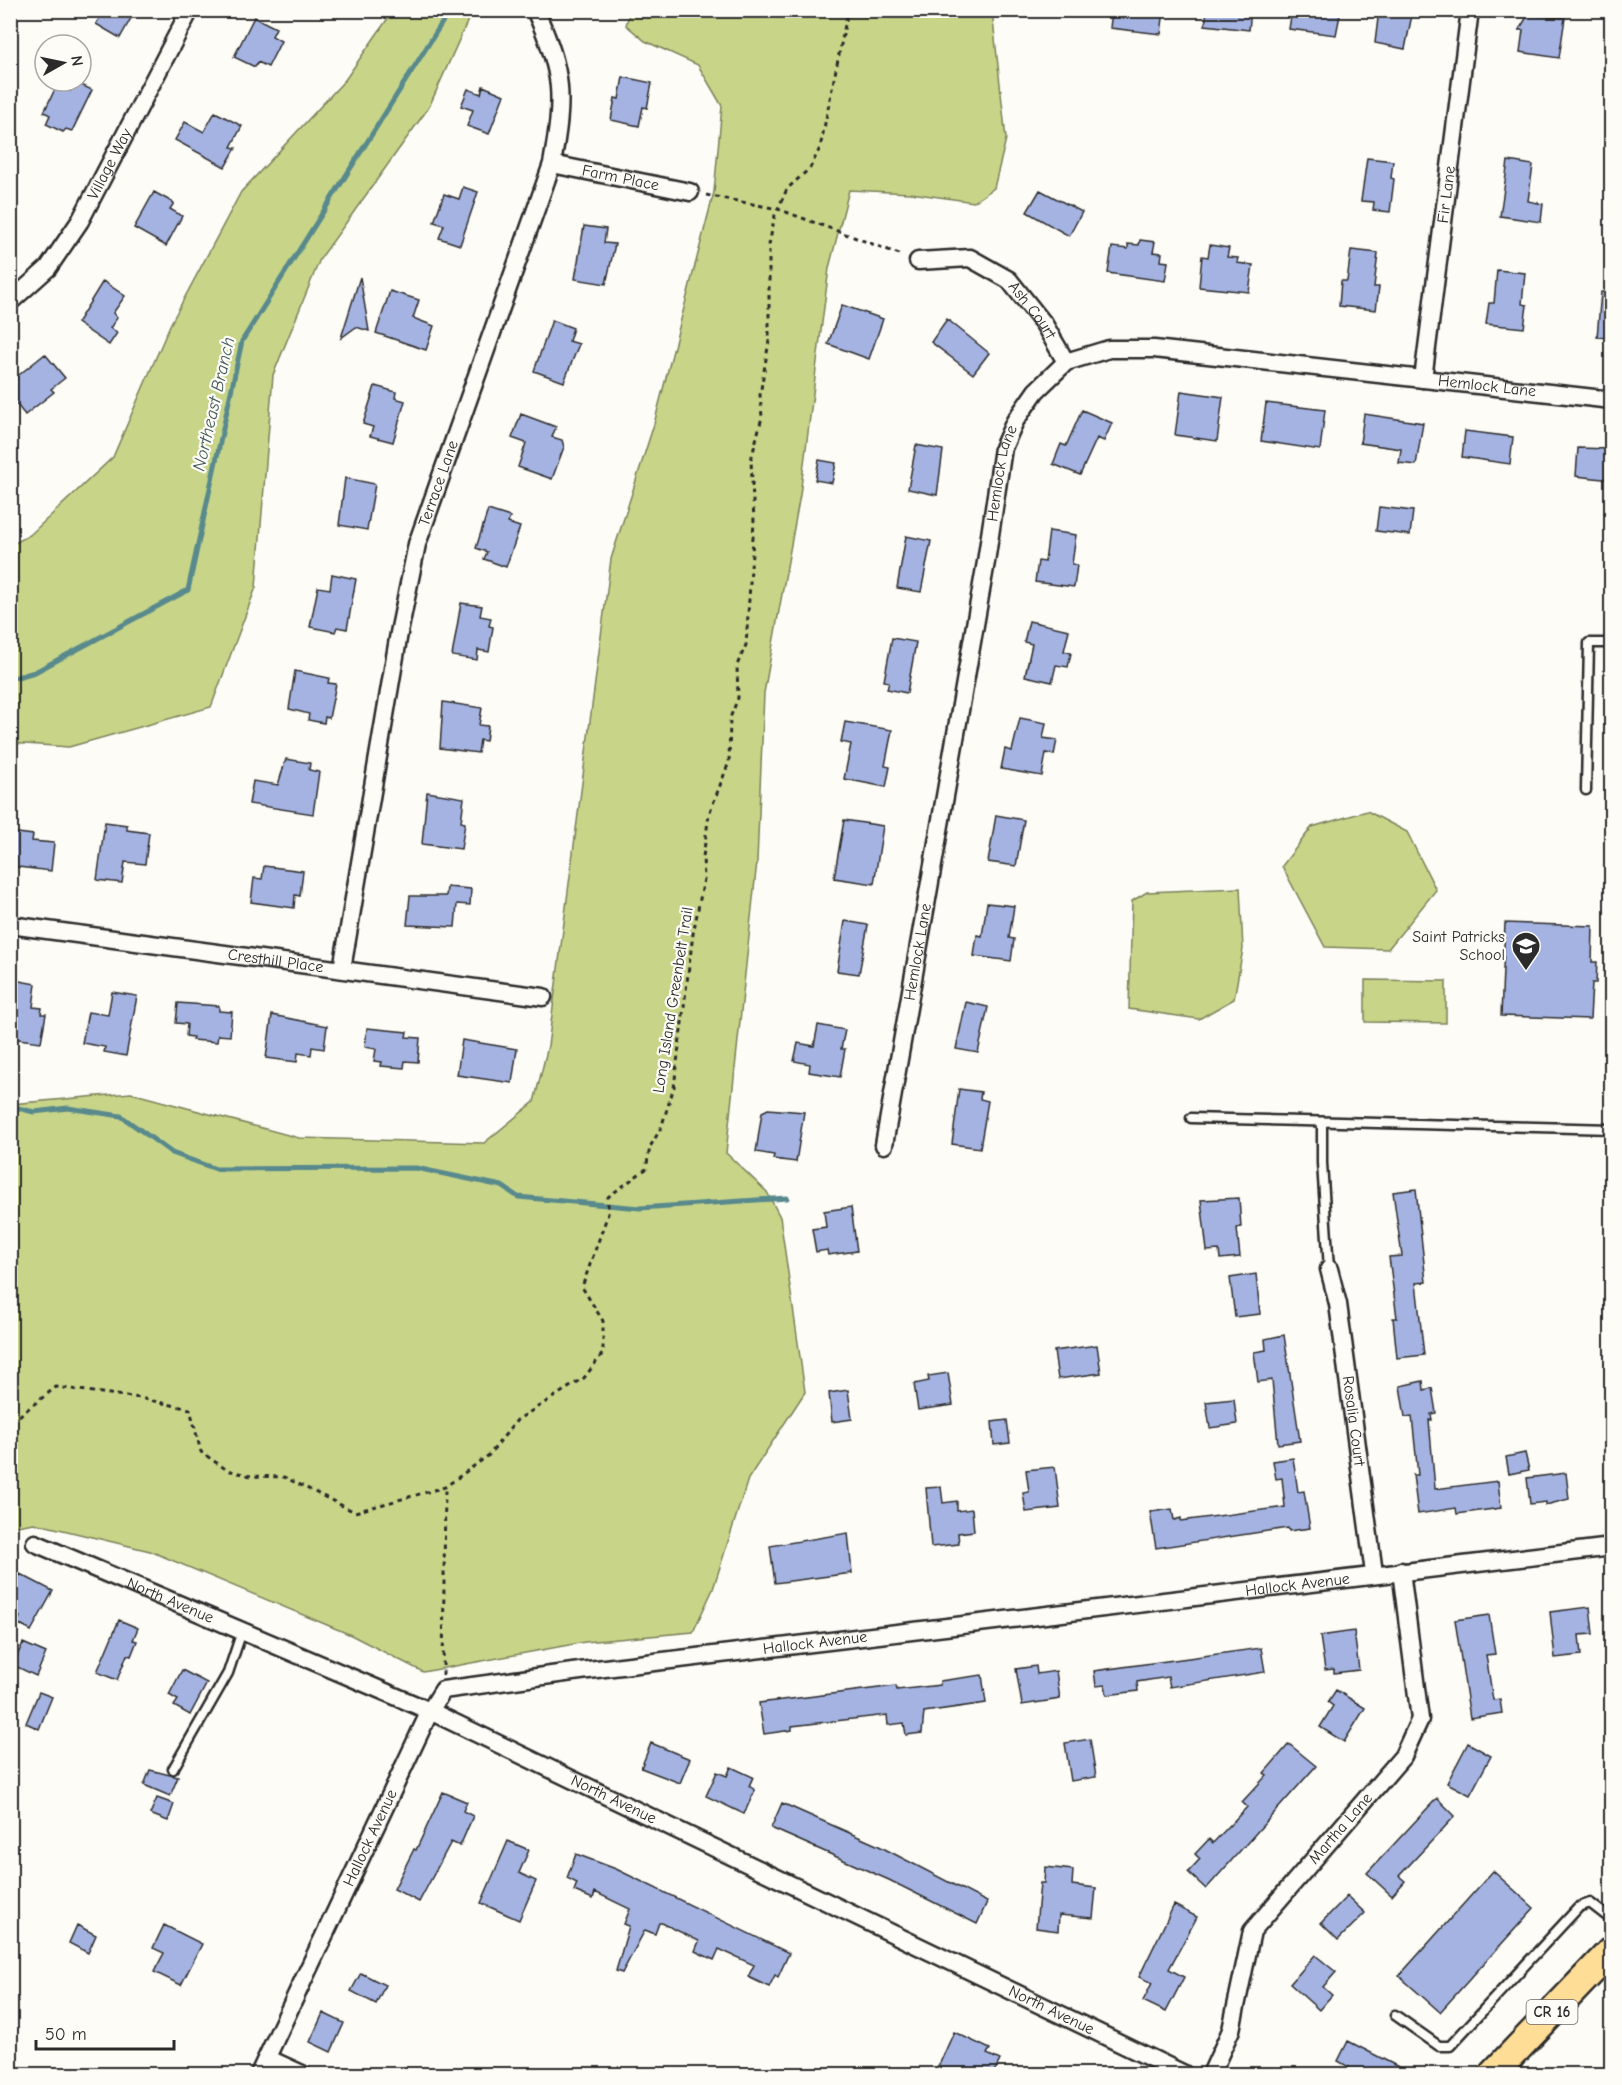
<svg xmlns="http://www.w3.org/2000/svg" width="1622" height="2085" font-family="'Comic Neue',sans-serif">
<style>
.green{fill:#c8d588;stroke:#7a805a;stroke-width:1.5}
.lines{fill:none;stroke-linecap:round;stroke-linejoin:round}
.stream{stroke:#58898d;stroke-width:5}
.building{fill:#a4b3e2;stroke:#2b2b2b;stroke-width:1.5}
.service-casing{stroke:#2b2b2b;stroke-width:13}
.minor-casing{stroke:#2b2b2b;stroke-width:21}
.primary-casing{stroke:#2b2b2b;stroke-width:32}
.path{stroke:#2b2b2b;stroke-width:3;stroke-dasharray:4.5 4.5;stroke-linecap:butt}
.service{stroke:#fdfcf7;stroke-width:8}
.minor{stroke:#fdfcf7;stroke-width:16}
.primary{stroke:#fedd96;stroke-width:27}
.labels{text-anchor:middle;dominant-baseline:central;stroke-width:4.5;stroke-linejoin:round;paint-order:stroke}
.shield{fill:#fdfcf7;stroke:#6a6a68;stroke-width:1.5}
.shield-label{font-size:15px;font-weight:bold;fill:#2b2b2b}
.street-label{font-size:16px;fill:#2b2b2b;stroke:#fdfcf7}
.poi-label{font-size:16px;fill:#2b2b2b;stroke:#fdfcf7;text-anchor:end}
.water-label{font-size:18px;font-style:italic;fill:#425a5c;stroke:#fdfcf7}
</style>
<rect width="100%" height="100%" fill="#fdfcf7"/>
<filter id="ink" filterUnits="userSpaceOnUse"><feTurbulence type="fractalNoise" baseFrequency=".0167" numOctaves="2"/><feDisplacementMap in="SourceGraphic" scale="12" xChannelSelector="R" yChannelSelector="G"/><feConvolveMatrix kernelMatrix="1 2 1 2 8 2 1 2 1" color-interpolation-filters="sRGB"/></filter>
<g filter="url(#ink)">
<path class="green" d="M 393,11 L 472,11 L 429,107 L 320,259 L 273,375 L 256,587 L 211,707 L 69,747 L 11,743 L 11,545 L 30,535 L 113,457 L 170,325 L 241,192 L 345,80 Z
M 630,11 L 992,11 L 1006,139 L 994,188 L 974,202 L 911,193 L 849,190 L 829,268 L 800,495 L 764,693 L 757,861 L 726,1153 L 767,1192 L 780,1217 L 805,1392 L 748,1479 L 713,1589 L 693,1632 L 585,1642 L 423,1672 L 351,1635 L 150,1551 L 34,1523 L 11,1527 L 11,1104 L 131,1093 L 299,1138 L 484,1143 L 534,1102 L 548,1046 L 611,559 L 654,424 L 714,192 L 722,106 L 698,65 L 645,41 L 626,25 Z
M 1367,811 L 1407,832 L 1436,890 L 1388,949 L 1325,947 L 1282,866 L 1312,827 Z
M 1240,888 L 1243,949 L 1234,999 L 1199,1019 L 1129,1009 L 1132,901 L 1147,892 Z
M 1365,980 L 1446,981 L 1446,1023 L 1365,1022 Z"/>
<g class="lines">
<path class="stream" d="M 10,679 L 35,672 L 188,590 L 242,341 L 450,10
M 10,1106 L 34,1112 L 68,1108 L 121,1116 L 172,1153 L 216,1169 L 416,1168 L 502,1186 L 518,1197 L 640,1208 L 787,1198"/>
</g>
<path class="building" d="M 104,10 L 130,10 L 127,16 L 131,18 L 120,38 L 96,24 Z
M 1112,10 L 1164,10 L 1161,34 L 1110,28 Z
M 1207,10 L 1251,10 L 1249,30 L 1205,25 Z
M 1292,10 L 1341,10 L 1336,35 L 1289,29 Z
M 1379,10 L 1413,10 L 1405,49 L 1375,43 Z
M 1528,15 L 1565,18 L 1559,58 L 1520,52 L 1523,30 L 1519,30 Z
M 254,17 L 276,28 L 272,36 L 281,41 L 268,67 L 258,62 L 255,67 L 234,57 Z
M 623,77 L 652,83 L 647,108 L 643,107 L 639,126 L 611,120 L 615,98 L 619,99 Z
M 75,82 L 92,90 L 72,131 L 66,129 L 63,132 L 46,124 L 50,115 L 44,112 L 57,85 L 70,91 Z
M 483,86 L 504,95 L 489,134 L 467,126 L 473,110 L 461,106 L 468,89 L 481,94 Z
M 215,112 L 242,126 L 231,147 L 236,148 L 225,167 L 175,140 L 185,122 L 204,132 Z
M 1367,158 L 1393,161 L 1391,178 L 1394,179 L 1390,212 L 1373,210 L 1374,202 L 1361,201 Z
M 1508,161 L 1533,165 L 1528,201 L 1543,204 L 1541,222 L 1500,216 Z
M 463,187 L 478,192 L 460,245 L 439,238 L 444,225 L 434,222 L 444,194 L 459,199 Z
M 1040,190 L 1082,212 L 1069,236 L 1027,212 Z
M 154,192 L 174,203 L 170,209 L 182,216 L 166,246 L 134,228 Z
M 584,226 L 606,229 L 604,243 L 615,244 L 606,284 L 575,279 Z
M 1140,240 L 1155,242 L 1153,252 L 1162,253 L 1161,261 L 1168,262 L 1165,281 L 1108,273 L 1112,247 L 1128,249 L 1128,244 L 1139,245 Z
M 1210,245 L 1229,248 L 1227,257 L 1238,258 L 1237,263 L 1253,265 L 1249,292 L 1199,287 L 1202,256 L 1208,257 Z
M 1351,250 L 1378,253 L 1374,287 L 1379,287 L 1376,310 L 1339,306 L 1341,281 L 1347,281 Z
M 1497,270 L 1525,273 L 1522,304 L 1527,305 L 1524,328 L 1486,324 L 1489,303 L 1494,303 Z
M 360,277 L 369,331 L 356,327 L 341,338 Z
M 103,281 L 125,296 L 113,313 L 117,318 L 110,328 L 117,333 L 109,345 L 77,323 Z
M 390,291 L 419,300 L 413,318 L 434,326 L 426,350 L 376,333 Z
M 1601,292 L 1611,292 L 1611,338 L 1597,337 Z
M 842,305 L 883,319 L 869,359 L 828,344 Z
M 947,319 L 989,353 L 973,374 L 931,342 Z
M 552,320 L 573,328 L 569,341 L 579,344 L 564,382 L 534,371 Z
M 45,354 L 65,378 L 51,389 L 54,392 L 25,415 L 10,396 L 10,382 Z
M 375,386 L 396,392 L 395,398 L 405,401 L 393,442 L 370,436 L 373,427 L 363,424 Z
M 1181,391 L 1223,397 L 1217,441 L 1175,435 Z
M 1266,403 L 1325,410 L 1320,450 L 1261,441 Z
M 1082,410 L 1112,423 L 1104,441 L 1097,438 L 1080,475 L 1053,464 L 1061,444 L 1066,446 Z
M 521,414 L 556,427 L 552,437 L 562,440 L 564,447 L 552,479 L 518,467 L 526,443 L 512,438 Z
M 1364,414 L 1423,423 L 1416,465 L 1399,463 L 1401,449 L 1360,443 Z
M 1465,431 L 1513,437 L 1510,464 L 1462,457 Z
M 916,445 L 943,450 L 937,495 L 908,489 Z
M 1578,448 L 1611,449 L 1611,480 L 1576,476 Z
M 819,460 L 836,463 L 832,483 L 815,480 Z
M 345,478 L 375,484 L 367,530 L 339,525 Z
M 1379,507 L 1413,511 L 1410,535 L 1376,531 Z
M 488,510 L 510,517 L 508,523 L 520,527 L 506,567 L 484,559 L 487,552 L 476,548 Z
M 1049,531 L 1076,535 L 1072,564 L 1077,565 L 1074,587 L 1035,582 L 1038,561 L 1045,562 Z
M 906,536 L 931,541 L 921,592 L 897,588 Z
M 332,574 L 356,579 L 347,629 L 337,627 L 335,632 L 310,627 L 318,587 L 330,589 Z
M 461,603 L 482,606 L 480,616 L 491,618 L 489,626 L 493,627 L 489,652 L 478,650 L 477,660 L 452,656 Z
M 1029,621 L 1069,630 L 1064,651 L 1071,653 L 1068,667 L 1056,665 L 1052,682 L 1025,676 L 1032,644 L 1024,642 Z
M 892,638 L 916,642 L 907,693 L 887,689 L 889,682 L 884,681 Z
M 295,671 L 329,678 L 328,683 L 336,684 L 329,718 L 325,717 L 324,723 L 308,720 L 309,714 L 289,709 Z
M 443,702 L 482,708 L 479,725 L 488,726 L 486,741 L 480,740 L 478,753 L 440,748 Z
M 1020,718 L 1046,723 L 1043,738 L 1057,740 L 1054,755 L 1046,753 L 1042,776 L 1001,769 L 1005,749 L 1012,751 Z
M 845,722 L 892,730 L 885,766 L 890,767 L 886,787 L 844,779 L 851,744 L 841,742 Z
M 286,759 L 310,763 L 309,770 L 319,772 L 313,814 L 249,804 L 253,781 L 278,785 Z
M 427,792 L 464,798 L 461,822 L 465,823 L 461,849 L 422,844 Z
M 996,815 L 1024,820 L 1016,866 L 988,862 Z
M 844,820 L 883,826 L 874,884 L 834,878 Z
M 105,822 L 127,825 L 127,830 L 149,833 L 145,864 L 125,862 L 122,883 L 97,880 Z
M 10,832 L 33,835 L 32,841 L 54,843 L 51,871 L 10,866 Z
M 264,866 L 303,871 L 300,896 L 295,895 L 294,908 L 251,902 L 254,878 L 262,879 Z
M 447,887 L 471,889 L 470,905 L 457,904 L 455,927 L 407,925 L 410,896 L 446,896 Z
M 987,903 L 1014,906 L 1009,938 L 1014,939 L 1011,961 L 974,956 L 977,935 L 982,936 Z
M 845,921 L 868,925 L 859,974 L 837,971 Z
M 1505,923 L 1593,926 L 1592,962 L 1597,962 L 1596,983 L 1592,983 L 1590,1019 L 1501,1016 Z
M 14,980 L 36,984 L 33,1007 L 42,1008 L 41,1014 L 46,1014 L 41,1042 L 10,1038 Z
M 112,992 L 137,996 L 126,1056 L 104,1052 L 105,1047 L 82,1043 L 88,1012 L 108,1015 Z
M 966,1002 L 988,1007 L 978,1053 L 956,1049 Z
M 178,1003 L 219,1006 L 219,1011 L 232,1012 L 230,1036 L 218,1035 L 217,1042 L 192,1040 L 193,1037 L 186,1036 L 187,1024 L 176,1023 Z
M 272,1015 L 327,1026 L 324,1049 L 312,1047 L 311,1055 L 298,1053 L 297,1062 L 266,1058 Z
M 818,1025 L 845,1030 L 841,1049 L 845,1049 L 840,1077 L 809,1072 L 810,1064 L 794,1061 L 798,1043 L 814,1046 Z
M 367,1028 L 407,1032 L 406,1037 L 420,1038 L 418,1062 L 405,1061 L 404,1068 L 381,1066 L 382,1062 L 374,1061 L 376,1049 L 365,1047 Z
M 462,1040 L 517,1049 L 512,1083 L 457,1075 Z
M 959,1089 L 981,1092 L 980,1099 L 988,1101 L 980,1148 L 952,1144 Z
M 768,1109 L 804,1112 L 796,1162 L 773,1159 L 774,1155 L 756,1152 L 762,1112 Z
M 1416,1189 L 1426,1282 L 1416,1283 L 1424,1355 L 1397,1358 L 1393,1318 L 1397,1318 L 1389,1257 L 1402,1256 L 1393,1192 Z
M 1239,1198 L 1241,1227 L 1237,1228 L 1240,1257 L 1220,1259 L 1219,1250 L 1207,1251 L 1201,1200 Z
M 851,1207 L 857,1251 L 828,1255 L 827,1250 L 816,1252 L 812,1229 L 826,1227 L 824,1211 Z
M 1256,1274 L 1260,1314 L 1235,1317 L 1230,1278 Z
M 1284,1335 L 1300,1441 L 1278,1444 L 1272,1380 L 1258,1382 L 1254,1352 L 1266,1350 L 1265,1339 Z
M 1097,1345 L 1101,1373 L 1058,1379 L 1054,1351 Z
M 948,1373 L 953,1405 L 918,1410 L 914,1384 L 929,1381 L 928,1376 Z
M 1423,1381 L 1424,1390 L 1432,1388 L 1436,1413 L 1431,1414 L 1432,1420 L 1429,1420 L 1435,1489 L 1498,1481 L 1501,1508 L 1457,1514 L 1456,1508 L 1418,1514 L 1413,1475 L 1418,1475 L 1412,1416 L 1405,1417 L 1400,1386 Z
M 848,1390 L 852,1419 L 832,1422 L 829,1393 Z
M 1234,1399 L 1237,1424 L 1210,1428 L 1206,1402 Z
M 1007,1420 L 1010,1443 L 994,1445 L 992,1422 Z
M 1525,1453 L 1529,1470 L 1509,1474 L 1506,1457 Z
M 1293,1458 L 1298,1492 L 1304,1491 L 1310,1528 L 1289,1531 L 1288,1528 L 1156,1548 L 1150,1512 L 1172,1509 L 1174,1520 L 1181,1518 L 1181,1521 L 1285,1507 L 1282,1478 L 1276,1479 L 1273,1461 Z
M 1055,1467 L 1060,1508 L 1026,1512 L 1023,1493 L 1029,1492 L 1026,1470 Z
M 1566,1473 L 1569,1499 L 1546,1505 L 1546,1502 L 1530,1504 L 1527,1478 Z
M 941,1487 L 943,1503 L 957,1501 L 957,1511 L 972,1509 L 974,1531 L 958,1533 L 959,1544 L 931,1547 L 926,1488 Z
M 848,1533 L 852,1573 L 775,1583 L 770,1546 Z
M 20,1574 L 53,1591 L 31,1631 L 17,1623 L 20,1617 L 10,1612 L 10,1578 L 17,1581 Z
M 1590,1607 L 1593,1634 L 1579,1635 L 1581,1655 L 1555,1658 L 1550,1612 Z
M 1489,1615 L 1495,1654 L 1486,1655 L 1493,1700 L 1500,1699 L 1502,1713 L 1470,1718 L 1455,1620 Z
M 119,1620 L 138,1628 L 133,1640 L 137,1641 L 131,1656 L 127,1655 L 117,1680 L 97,1672 Z
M 1354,1631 L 1359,1670 L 1334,1673 L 1334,1669 L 1325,1670 L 1320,1636 Z
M 23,1643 L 46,1653 L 36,1676 L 13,1665 Z
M 1261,1648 L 1265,1672 L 1170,1687 L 1168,1677 L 1137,1682 L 1138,1691 L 1107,1695 L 1105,1685 L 1096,1686 L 1094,1671 Z
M 1036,1666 L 1037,1674 L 1056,1671 L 1060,1699 L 1022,1705 L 1016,1669 Z
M 182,1670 L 207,1683 L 190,1715 L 174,1706 L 178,1700 L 169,1695 Z
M 982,1675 L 986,1703 L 924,1712 L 922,1733 L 906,1735 L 904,1723 L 888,1725 L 887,1715 L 792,1726 L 792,1730 L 764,1734 L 759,1703 L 887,1687 L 896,1686 L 897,1690 L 940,1685 L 940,1681 Z
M 1336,1690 L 1365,1708 L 1344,1742 L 1320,1727 L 1333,1706 L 1328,1702 Z
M 39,1692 L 52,1697 L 39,1729 L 26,1723 Z
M 1090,1739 L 1096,1777 L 1071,1781 L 1065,1743 Z
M 651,1743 L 690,1759 L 680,1783 L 641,1768 Z
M 1468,1743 L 1491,1756 L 1470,1795 L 1447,1783 Z
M 1289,1744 L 1316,1766 L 1206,1889 L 1188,1872 L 1200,1859 L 1195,1854 L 1209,1839 L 1213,1843 L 1247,1807 L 1242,1802 L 1267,1775 L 1264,1773 Z
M 731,1767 L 753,1777 L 749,1786 L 755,1790 L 744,1814 L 706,1796 L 717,1772 L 727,1776 Z
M 150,1770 L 178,1777 L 170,1796 L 144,1785 Z
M 443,1792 L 467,1802 L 463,1811 L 473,1816 L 460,1846 L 451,1842 L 419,1902 L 394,1889 L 414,1849 L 416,1850 Z
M 157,1798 L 174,1804 L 168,1821 L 150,1814 Z
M 1437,1798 L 1455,1816 L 1399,1876 L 1405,1881 L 1392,1896 L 1367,1873 Z
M 782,1803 L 879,1846 L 987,1902 L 977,1924 L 889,1880 L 771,1828 Z
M 508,1841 L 529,1850 L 519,1873 L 536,1881 L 519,1920 L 481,1903 Z
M 576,1854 L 616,1869 L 789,1953 L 778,1977 L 775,1975 L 769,1987 L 748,1977 L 754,1965 L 719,1949 L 714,1960 L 695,1951 L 699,1941 L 662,1923 L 659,1923 L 655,1934 L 645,1930 L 622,1973 L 616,1971 L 629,1926 L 624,1924 L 630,1909 L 595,1892 L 593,1899 L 574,1891 L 577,1883 L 567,1878 Z
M 1045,1867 L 1073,1870 L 1072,1885 L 1096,1888 L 1093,1918 L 1059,1915 L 1058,1931 L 1036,1928 L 1040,1883 L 1044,1883 Z
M 1493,1871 L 1534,1908 L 1440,2012 L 1399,1976 Z
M 1347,1896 L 1365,1913 L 1338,1940 L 1321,1923 Z
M 1174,1905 L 1197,1917 L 1169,1969 L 1184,1977 L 1166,2012 L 1143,2001 L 1152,1983 L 1139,1977 Z
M 77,1925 L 96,1935 L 88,1953 L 69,1943 Z
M 164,1925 L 202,1944 L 181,1985 L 154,1972 L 164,1953 L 153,1948 Z
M 1315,1955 L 1336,1972 L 1323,1987 L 1332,1995 L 1319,2010 L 1290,1984 Z
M 361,1973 L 385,1985 L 376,2004 L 351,1991 Z
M 323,2013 L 344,2023 L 331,2052 L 310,2042 Z
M 954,2032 L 990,2049 L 987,2054 L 1000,2060 L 993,2074 L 935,2074 Z
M 1348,2041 L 1412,2074 L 1345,2074 L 1349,2067 L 1338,2061 Z"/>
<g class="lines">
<g class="service-casing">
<path id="service" d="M 1586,790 L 1589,643 L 1612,643
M 1191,1118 L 1612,1129
M 1322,1122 L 1322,1163 L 1329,1269
M 173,1769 L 228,1673 L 242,1631
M 1395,2015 L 1439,2046 L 1450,2046 L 1579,1907 L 1590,1903 L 1612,1920"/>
</g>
<g class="minor-casing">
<g id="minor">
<path id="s1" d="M 552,164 L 690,192"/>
<path id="s2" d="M 918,261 L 970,258 L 1009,280 L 1044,324 L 1066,362"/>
<path id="s3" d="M 10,302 L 48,268 L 80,221 L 190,10"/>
<path id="s4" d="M 1423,379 L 1470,10"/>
<path id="s5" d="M 10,925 L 543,997"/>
<path id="s6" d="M 342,969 L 399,633 L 417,544 L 552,164 C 564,97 564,73 535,10"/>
<path id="s7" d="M 884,1145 L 986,562 L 1003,448 L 1015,421 L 1036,391 L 1066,362 L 1109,349 L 1154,349 L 1612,400"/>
<path id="s8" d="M 1329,1269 L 1338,1304 L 1374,1573"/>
<path id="s9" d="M 35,1543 L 430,1711 L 1184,2074"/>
<path d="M 267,2058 L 302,2074"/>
<path id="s10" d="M 259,2074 L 430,1711 L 443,1690 L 580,1671 L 1612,1547"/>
<path id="s11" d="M 1211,2074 L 1231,2030 L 1252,1931 L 1403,1756 L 1420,1719 L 1401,1571"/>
</g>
</g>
<g class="primary-casing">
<path id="primary" d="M 1493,2074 L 1612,1950"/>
</g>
<path class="path" d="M 706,195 L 778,209 L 902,255
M 10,1416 L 19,1416 L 56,1387 L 140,1398 L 190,1409 L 201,1452 L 227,1470 L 251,1476 L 284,1477 L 355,1512 L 445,1487 L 489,1455 L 517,1420 L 584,1378 L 603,1353 L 603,1321 L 582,1287 L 608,1214 L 608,1197 L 646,1169 L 650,1147 L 661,1128 L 674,1087 L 693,934 L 704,879 L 703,857 L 709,814 L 729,762 L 730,718 L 738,698 L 737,665 L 746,645 L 754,522 L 751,460 L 762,417 L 760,395 L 769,341 L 769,245 L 775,215 L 787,189 L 810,168 L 820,148 L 848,10
M 443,1675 L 445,1487"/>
<use href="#service" class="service"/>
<use href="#minor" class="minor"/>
<use href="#primary" class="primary"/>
</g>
</g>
<defs>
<g id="school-pin" transform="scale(1.5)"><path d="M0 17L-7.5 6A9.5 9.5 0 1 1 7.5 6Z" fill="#2b2b2b" stroke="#fdfcf7"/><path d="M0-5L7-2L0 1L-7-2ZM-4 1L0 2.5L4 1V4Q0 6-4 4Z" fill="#fff"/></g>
</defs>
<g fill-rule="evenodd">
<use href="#school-pin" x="1526" y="946"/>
</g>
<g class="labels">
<rect class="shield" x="1526.5" y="2000" width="51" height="24" rx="4.5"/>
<g class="shield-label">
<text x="1552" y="2012">CR 16</text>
</g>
<g class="street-label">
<text stroke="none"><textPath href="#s3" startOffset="172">Village Way</textPath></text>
<text stroke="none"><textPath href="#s1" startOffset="70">Farm Place</textPath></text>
<text stroke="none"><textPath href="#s4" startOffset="186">Fir Lane</textPath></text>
<text stroke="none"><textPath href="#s2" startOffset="135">Ash Court</textPath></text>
<text stroke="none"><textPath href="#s7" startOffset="1240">Hemlock Lane</textPath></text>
<text stroke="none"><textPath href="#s7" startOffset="682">Hemlock Lane</textPath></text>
<text stroke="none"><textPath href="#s6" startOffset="496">Terrace Lane</textPath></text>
<text stroke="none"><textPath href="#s7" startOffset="196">Hemlock Lane</textPath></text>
<text stroke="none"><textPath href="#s5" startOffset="268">Cresthill Place</textPath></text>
<text transform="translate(673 1000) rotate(-81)">Long Island Greenbelt Trail</text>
<text stroke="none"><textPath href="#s8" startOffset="154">Rosalia Court</textPath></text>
<text stroke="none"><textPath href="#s10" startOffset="1287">Hallock Avenue</textPath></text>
<text stroke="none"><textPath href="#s9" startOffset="147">North Avenue</textPath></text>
<text stroke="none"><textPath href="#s10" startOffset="801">Hallock Avenue</textPath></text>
<text stroke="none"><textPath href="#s9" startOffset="633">North Avenue</textPath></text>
<text stroke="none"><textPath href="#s11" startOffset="285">Martha Lane</textPath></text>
<text stroke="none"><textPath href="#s10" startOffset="261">Hallock Avenue</textPath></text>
<text stroke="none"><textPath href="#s9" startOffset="1119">North Avenue</textPath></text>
</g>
<g class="poi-label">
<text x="1505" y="937">Saint Patricks<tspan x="1505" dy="18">School</tspan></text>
</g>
<g class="water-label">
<text transform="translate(214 404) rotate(-77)">Northeast Branch</text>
</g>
</g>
<rect width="1622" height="2085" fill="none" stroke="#fdfcf7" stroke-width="36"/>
<rect x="18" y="18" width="1586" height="2049" fill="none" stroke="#2b2b2b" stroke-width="2" filter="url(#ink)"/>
<g transform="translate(63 63) rotate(81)"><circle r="28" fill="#fdfcf7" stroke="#a9a8a5" stroke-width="1.5"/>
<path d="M0-4.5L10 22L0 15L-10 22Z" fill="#2b2b2b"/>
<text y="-9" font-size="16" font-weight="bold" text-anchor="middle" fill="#2b2b2b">N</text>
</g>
<path d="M36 2040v9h138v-9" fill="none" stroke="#2b2b2b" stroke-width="3"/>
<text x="45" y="2040" font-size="18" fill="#2b2b2b" stroke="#fdfcf7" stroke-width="4.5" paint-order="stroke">50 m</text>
</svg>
